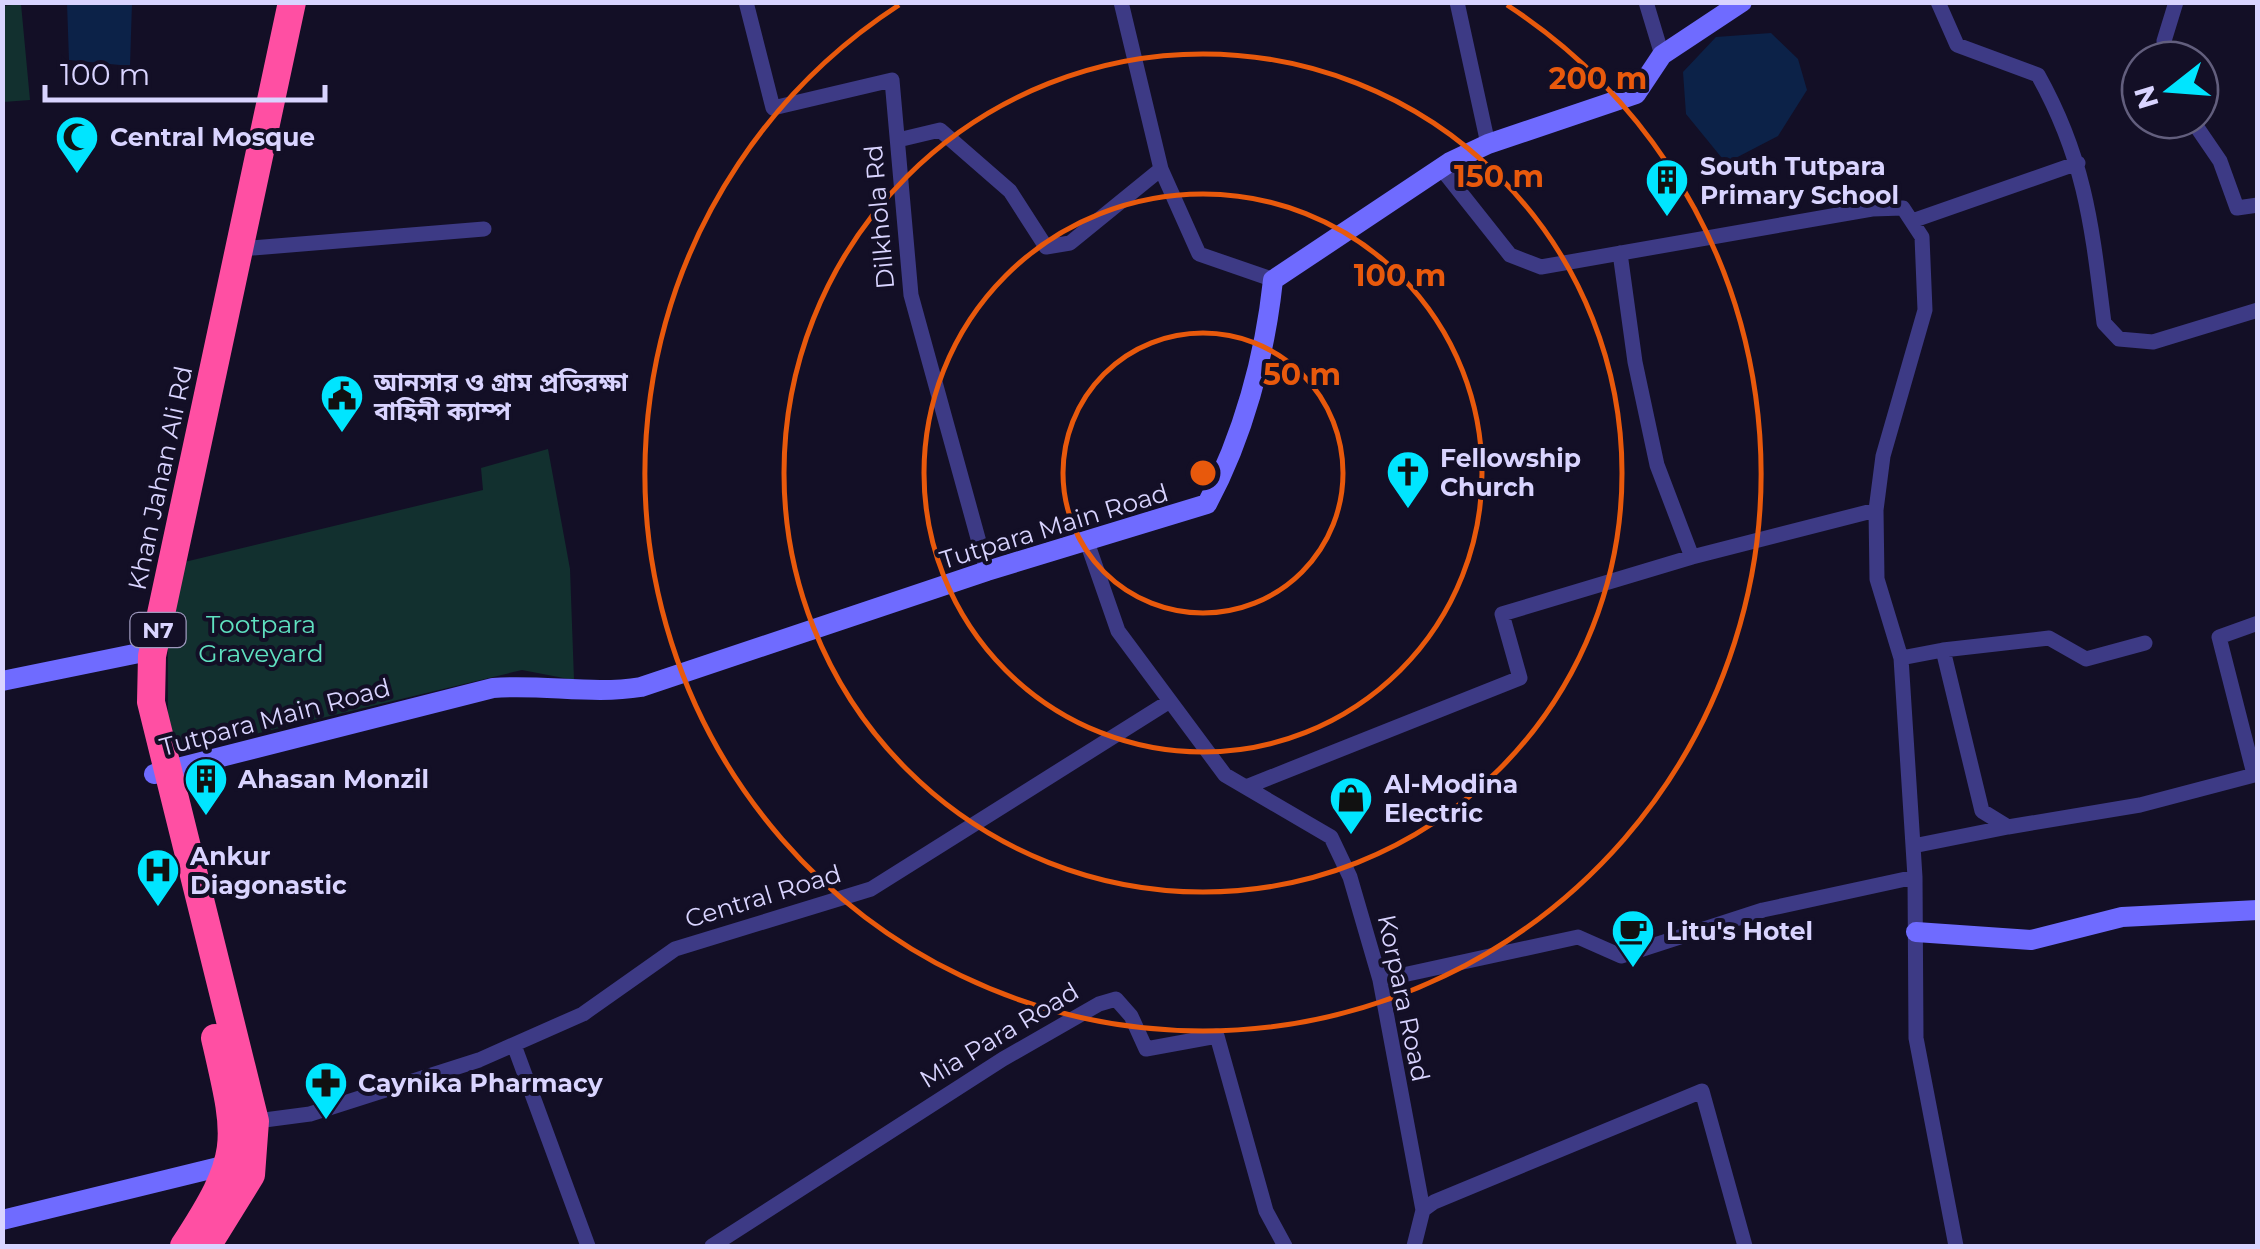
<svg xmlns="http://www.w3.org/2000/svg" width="2260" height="1249" font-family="Montserrat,'Noto Sans Bengali',sans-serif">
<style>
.green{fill:#12302f}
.water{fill:#0c2248}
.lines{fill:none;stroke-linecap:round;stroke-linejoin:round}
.street{stroke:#3d3a85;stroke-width:15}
.secondary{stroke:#6f6bff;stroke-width:20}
.highway{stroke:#ff4fa3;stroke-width:28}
.ring{fill:none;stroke:#e8590c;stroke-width:5}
.labels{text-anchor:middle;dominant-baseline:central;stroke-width:8;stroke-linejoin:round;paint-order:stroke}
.shield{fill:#130f26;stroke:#9e99be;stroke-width:2.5}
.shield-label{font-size:22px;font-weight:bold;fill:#d9d4ff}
.poi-label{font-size:25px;font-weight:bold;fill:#d9d4ff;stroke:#130f26;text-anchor:start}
.street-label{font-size:25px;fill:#d9d4ff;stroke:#130f26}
.park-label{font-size:25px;fill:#5fe0c0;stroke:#130f26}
.centre{fill:#e8590c;stroke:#130f26;stroke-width:5}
.ring-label{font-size:30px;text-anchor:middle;font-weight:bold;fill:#e8590c;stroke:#130f26;stroke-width:8;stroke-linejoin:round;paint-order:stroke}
</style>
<rect width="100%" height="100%" fill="#130f26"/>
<path class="green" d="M 21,4 L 30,100 L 3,102 L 3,6 Z
M 548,449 L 570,569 L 574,680 L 522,670 L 168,755 L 168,566 L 483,490 L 481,468 Z"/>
<path class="water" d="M 67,3 L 132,3 L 130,66 L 69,60 Z
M 1771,33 L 1798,59 L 1807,90 L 1778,136 L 1726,163 L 1686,114 L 1683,72 L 1716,37 Z"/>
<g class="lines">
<path class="street" d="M 746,2 L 773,108 L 892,80 L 911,295 L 987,571
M 1121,2 L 1161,169 L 1199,254 L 1274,280
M 1457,2 L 1488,144
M 1646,2 L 1662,55
M 1938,2 L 1957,45 L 2038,75 C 2086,161 2092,228 2104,323 L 2119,339 L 2153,342 L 2258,310
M 2170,60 L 2164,41 L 2176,2
M 2192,120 L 2220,161 L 2237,208 L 2258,205
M 898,140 L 940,130 L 1010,191 L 1046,247 L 1070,243 L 1161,169
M 1441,168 L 1510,255 L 1541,267 L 1872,209 L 1903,208 L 1922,237 L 1925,310 L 1883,456 L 1876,510 L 1877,579 L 1901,658 L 1915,877 L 1916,1038 L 1956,1246
M 1912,221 L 2078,163
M 240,249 L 484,229
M 1620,253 L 1635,362 L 1657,465 L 1692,557
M 1087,542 L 1118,631 L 1225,775 L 1331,837 L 1350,877 L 1380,980 L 1423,1210
M 1943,650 L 2049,638 L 2086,659 L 2145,643
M 1901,658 L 1943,650 L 1982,811 L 2008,827 L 2140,805 L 2258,774
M 2254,774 L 2219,637 L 2258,623
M 1246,787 L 1520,678 L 1502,614 L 1692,557 L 1876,510
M 1913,846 L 2008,827
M 1380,980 L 1578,937 L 1621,956 L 1763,910 L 1915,877
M 514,1045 L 588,1246
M 249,1122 L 310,1114 L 479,1060 L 583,1014 L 675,949 L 871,889 L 1170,701
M 712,1246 L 1003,1059 L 1099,1004 L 1116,999 L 1131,1016 L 1146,1049 L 1217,1036 L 1266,1211 L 1285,1246
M 1414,1246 L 1423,1210 L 1434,1202 L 1702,1091 L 1745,1246"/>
<path class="secondary" d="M 2,681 L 139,653
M 154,774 L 493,688 C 544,684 592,695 641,687 L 987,571 L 1207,504 C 1243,437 1265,356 1273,280 L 1450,162 L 1488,144 L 1636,94 L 1662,55 L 1742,2
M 1916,932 L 2031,940 L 2122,917 L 2258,910
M 2,1220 L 231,1164"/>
<path class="highway" d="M 184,1246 C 244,1154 239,1142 215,1038
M 207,1246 L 251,1175 L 255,1121 L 151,702 L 152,656 L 292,2"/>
</g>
<g class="ring">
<circle cx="1203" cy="473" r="140"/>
<circle cx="1203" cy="473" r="279"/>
<circle cx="1203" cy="473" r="419"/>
<path d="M1507 5A558 558 0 1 1 899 5"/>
</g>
<defs>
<g id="mosque-pin" transform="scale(2.25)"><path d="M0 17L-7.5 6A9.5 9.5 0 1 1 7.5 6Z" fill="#00e5ff" stroke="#130f26"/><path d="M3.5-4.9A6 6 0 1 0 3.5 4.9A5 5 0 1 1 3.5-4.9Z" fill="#111"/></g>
<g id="building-pin" transform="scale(2.25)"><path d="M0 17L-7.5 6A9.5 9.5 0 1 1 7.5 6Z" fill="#00e5ff" stroke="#130f26"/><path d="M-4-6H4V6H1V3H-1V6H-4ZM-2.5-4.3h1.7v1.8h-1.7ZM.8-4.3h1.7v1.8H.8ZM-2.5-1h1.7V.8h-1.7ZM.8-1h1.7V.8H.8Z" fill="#111"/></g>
<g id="civic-pin" transform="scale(2.25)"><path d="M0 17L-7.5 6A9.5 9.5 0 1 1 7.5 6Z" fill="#00e5ff" stroke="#130f26"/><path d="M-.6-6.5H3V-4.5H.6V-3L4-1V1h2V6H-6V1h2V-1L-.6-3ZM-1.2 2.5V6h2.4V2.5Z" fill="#111"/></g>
<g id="church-pin" transform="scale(2.25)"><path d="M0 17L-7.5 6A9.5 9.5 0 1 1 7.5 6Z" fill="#00e5ff" stroke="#130f26"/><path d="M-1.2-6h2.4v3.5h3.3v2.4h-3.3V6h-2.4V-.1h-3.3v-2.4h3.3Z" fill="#111"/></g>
<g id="shop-pin" transform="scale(2.25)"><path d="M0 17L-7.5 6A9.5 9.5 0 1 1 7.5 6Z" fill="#00e5ff" stroke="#130f26"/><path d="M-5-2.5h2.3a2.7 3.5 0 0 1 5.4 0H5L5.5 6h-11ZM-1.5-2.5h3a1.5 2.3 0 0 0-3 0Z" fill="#111"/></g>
<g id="hospital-pin" transform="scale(2.25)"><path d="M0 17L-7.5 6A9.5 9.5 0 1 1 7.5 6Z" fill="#00e5ff" stroke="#130f26"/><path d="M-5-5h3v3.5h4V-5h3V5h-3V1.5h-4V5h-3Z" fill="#111"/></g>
<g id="cafe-pin" transform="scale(2.25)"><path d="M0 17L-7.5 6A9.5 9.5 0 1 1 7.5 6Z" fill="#00e5ff" stroke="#130f26"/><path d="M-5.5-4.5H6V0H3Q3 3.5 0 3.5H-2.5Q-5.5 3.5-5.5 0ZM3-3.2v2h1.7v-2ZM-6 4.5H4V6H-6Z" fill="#111"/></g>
<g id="pharmacy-pin" transform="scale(2.25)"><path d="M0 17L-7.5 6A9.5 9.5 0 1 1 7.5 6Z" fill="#00e5ff" stroke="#130f26"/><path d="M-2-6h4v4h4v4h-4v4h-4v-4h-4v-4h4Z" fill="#111"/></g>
</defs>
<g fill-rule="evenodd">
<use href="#mosque-pin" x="77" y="137"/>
<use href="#building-pin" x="1667" y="180"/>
<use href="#civic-pin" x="342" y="396"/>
<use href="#church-pin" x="1408" y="472"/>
<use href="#building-pin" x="206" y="779"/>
<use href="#shop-pin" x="1351" y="798"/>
<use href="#hospital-pin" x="158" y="870"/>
<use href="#cafe-pin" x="1633" y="931"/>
<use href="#pharmacy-pin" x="326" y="1083"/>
</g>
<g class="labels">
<rect class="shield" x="130.5" y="613" width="55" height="34" rx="8"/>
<g class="shield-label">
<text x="158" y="630">N7</text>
</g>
<g class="poi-label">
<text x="110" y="137">Central Mosque</text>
<text x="1700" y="166">South Tutpara<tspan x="1700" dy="29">Primary School</tspan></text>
<text x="374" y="382">আনসার ও গ্রাম প্রতিরক্ষা<tspan x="374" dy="29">বাহিনী ক্যাম্প</tspan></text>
<text x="1440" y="458">Fellowship<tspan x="1440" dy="29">Church</tspan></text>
<text x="238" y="779">Ahasan Monzil</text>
<text x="1384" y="784">Al-Modina<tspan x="1384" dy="29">Electric</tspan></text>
<text x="190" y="856">Ankur<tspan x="190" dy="29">Diagonastic</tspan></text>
<text x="1666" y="931">Litu's Hotel</text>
<text x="358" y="1083">Caynika Pharmacy</text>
</g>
<g class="street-label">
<text transform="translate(879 217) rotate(-95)">Dilkhola Rd</text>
<text transform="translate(160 478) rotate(-78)">Khan Jahan Ali Rd</text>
<text transform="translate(1054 526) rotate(-17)">Tutpara Main Road</text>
<text transform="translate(275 717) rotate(-15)">Tutpara Main Road</text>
<text transform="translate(763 896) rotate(-17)">Central Road</text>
<text transform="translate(1404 998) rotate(78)">Korpara Road</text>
<text transform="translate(999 1035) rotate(-31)">Mia Para Road</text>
</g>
<g class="park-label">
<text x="261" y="624">Tootpara<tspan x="261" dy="29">Graveyard</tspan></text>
</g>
</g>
<circle cx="1203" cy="473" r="15" class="centre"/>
<g class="ring-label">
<text x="1598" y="89">200 m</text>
<text x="1499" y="187">150 m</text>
<text x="1400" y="286">100 m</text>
<text x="1302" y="385">50 m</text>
</g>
<rect width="2260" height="1249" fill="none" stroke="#d9d4ff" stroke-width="10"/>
<g transform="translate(2170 90) rotate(253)"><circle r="48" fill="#130f26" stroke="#625e7d" stroke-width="2.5"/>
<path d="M0-8L18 38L0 25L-18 38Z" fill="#00e5ff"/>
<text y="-15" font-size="28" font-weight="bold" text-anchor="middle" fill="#d9d4ff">N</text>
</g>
<path d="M45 85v15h280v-15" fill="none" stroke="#d9d4ff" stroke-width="5"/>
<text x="60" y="85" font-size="30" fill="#d9d4ff" stroke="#130f26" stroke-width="8" paint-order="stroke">100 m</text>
</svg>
